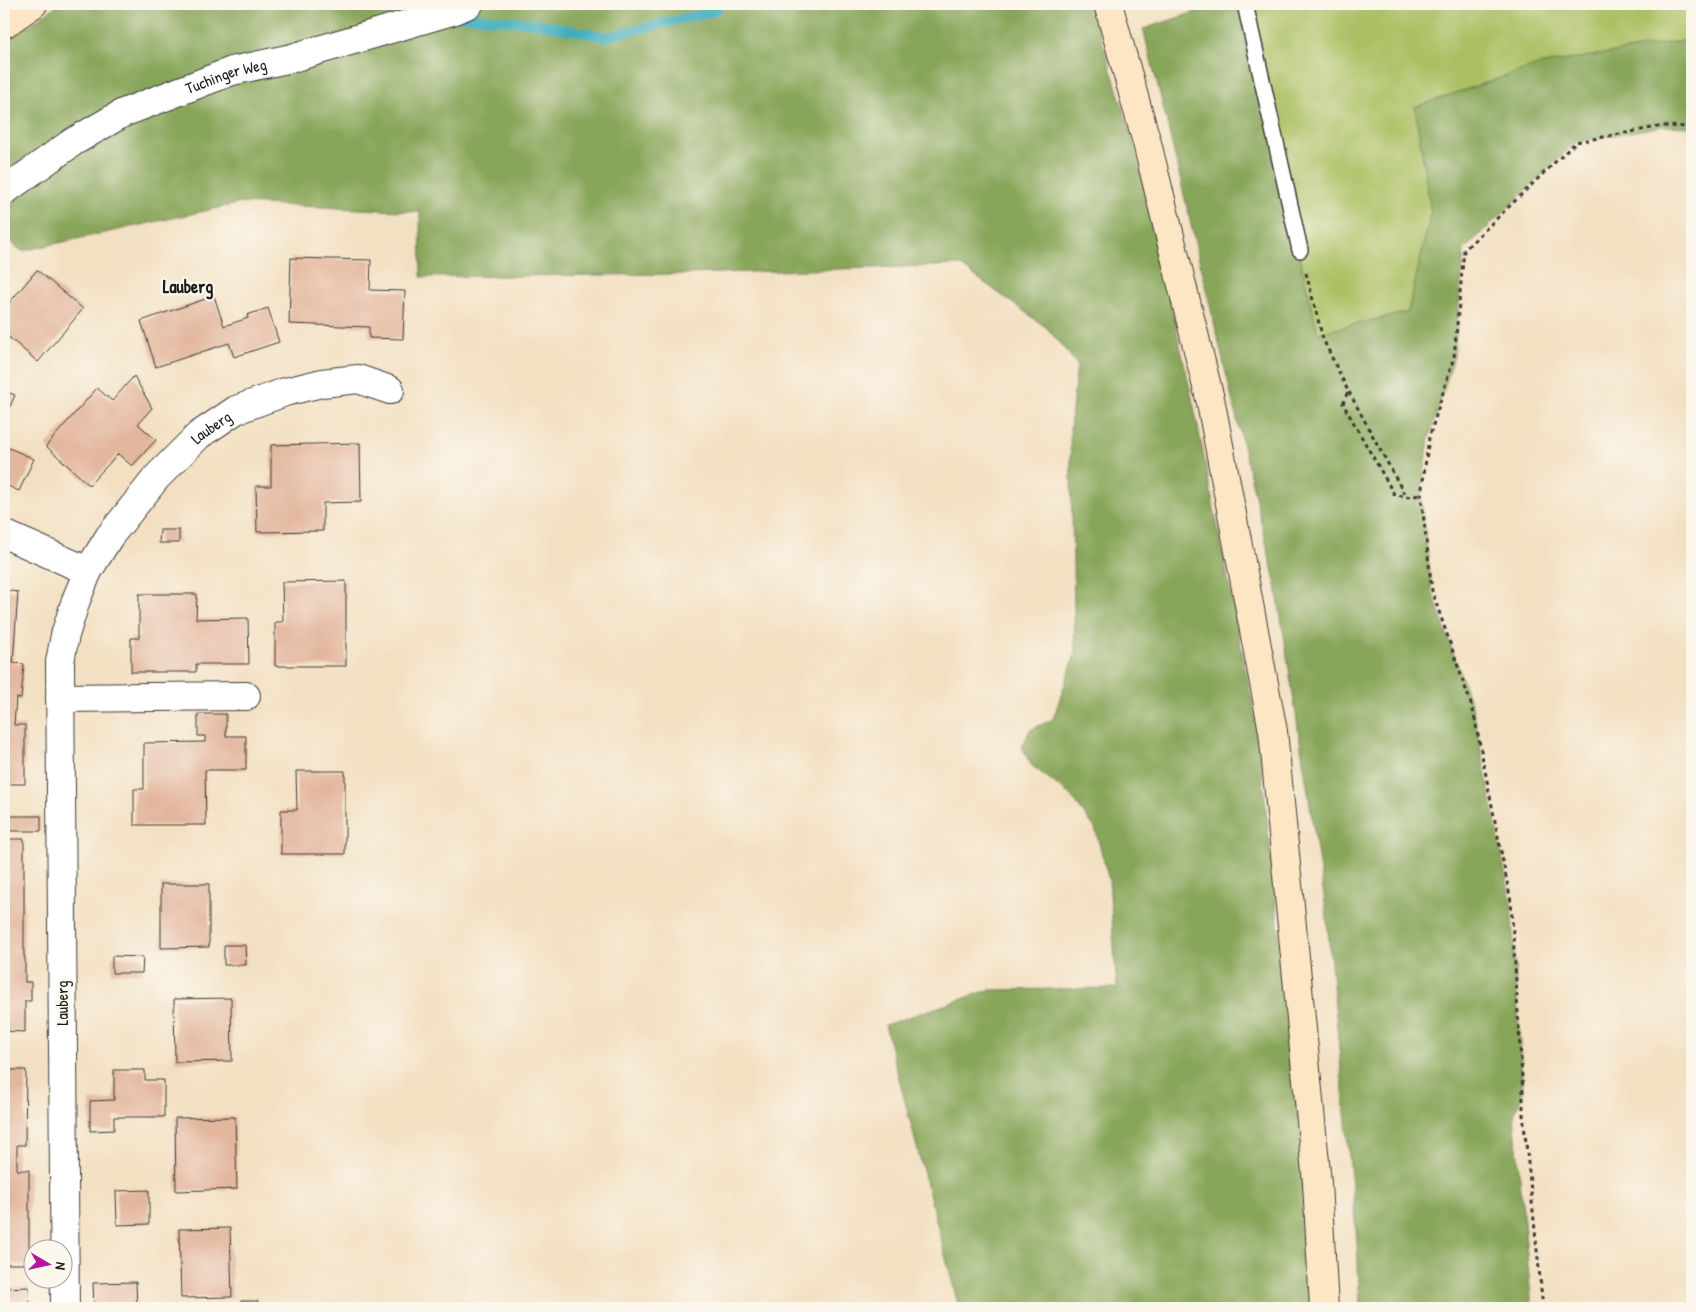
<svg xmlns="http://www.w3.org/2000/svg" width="1696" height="1312" font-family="'Patrick Hand',sans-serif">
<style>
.green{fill:#abc064;stroke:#646e40}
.forest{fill:#88a65a;stroke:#52613b}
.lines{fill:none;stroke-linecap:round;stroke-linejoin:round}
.stream{stroke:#3dacba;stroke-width:10}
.building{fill:#e3b69e}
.lane-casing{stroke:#3c3935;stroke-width:18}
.street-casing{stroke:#3c3935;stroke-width:30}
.secondary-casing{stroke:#3c3935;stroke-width:30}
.path{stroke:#3c3935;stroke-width:3;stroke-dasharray:4 4;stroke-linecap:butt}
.lane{stroke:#fff;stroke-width:15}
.street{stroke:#fff;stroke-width:28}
.secondary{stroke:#fce6c4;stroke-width:28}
.labels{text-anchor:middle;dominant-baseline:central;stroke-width:4.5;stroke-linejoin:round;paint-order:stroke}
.street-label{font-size:16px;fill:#1c1c1c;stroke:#fbf7ec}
.neighbourhood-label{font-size:18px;font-weight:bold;fill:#1c1c1c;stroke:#fbf7ec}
</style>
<rect width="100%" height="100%" fill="#fbf7ec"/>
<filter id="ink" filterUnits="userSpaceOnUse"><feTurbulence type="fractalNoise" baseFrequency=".02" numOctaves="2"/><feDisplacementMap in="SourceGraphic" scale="10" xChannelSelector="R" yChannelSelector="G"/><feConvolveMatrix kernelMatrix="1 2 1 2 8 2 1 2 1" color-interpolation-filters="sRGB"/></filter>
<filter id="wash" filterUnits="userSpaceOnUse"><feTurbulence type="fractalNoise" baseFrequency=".0096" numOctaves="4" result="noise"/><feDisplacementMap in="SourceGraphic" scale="20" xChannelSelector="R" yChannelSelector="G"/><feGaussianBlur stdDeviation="1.12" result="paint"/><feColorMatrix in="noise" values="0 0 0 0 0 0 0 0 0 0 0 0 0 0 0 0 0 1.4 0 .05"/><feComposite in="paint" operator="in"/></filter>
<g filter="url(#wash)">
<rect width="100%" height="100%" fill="#f3e0c2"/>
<path class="green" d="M 1254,4 L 1692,4 L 1692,39 L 1538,65 L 1415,107 L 1431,213 L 1408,312 L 1318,333 L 1298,251 L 1276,150 Z"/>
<path class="forest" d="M 59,4 L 1091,4 L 1135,148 L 1194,407 L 1258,732 L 1305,1184 L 1312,1308 L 959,1308 L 885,1025 L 989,990 L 1117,988 L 1109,880 L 1095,828 L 1069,794 L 1031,765 L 1022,747 L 1030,730 L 1053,719 L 1075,655 L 1070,429 L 1077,364 L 1047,328 L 960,265 L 687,274 L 421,277 L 420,212 L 241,203 L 22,251 L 4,237 L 4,43 Z
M 1220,4 L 1254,4 L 1276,150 L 1298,251 L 1318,333 L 1408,312 L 1431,213 L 1415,107 L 1538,65 L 1692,39 L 1692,127 L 1663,126 L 1576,142 L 1464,250 L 1454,357 L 1429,438 L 1421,495 L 1432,591 L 1473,710 L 1511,902 L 1523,1093 L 1514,1115 L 1532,1308 L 1360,1308 L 1357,1241 L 1326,909 L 1276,585 L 1163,106 L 1143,29 Z"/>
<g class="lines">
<path class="stream" d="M 461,16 L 535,23 L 606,37 L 715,11 L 722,4"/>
</g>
<g id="blocks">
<path class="building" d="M 291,258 L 371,260 L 370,290 L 405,291 L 403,339 L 369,338 L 369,327 L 289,324 Z
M 37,270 L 83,309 L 38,362 L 4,333 L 4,309 Z
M 214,296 L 224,326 L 248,318 L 247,315 L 268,308 L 279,342 L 234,357 L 229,343 L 156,367 L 141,321 Z
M 134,376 L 152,408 L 138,424 L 156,440 L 132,466 L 118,454 L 89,485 L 46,446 L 97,388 L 112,401 Z
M 4,391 L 15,395 L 4,420 Z
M 360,443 L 361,502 L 323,503 L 323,531 L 257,532 L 256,486 L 271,486 L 271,445 Z
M 7,447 L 34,459 L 19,491 L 4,484 L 4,454 Z
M 160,530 L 179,530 L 179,543 L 159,543 Z
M 346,581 L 346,666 L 275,666 L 275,622 L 283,622 L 282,582 Z
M 4,590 L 18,592 L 13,663 L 24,664 L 21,699 L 16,698 L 14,725 L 25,725 L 25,784 L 4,784 Z
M 139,594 L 197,594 L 196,619 L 248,618 L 249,664 L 196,664 L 196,672 L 131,672 L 131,638 L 139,638 Z
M 198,714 L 226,714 L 226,736 L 246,736 L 246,770 L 205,770 L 206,825 L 134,825 L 134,789 L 144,789 L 144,743 L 205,742 L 205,736 L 198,736 Z
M 296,771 L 345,771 L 345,854 L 281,854 L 281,810 L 297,810 Z
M 7,816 L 41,816 L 41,831 L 7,831 Z
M 4,839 L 24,839 L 24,957 L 25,957 L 25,982 L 31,982 L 31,1001 L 25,1001 L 25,1032 L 4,1031 Z
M 161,884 L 209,884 L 209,947 L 161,948 Z
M 224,945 L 245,945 L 246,965 L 224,965 Z
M 112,956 L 143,957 L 142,973 L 112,973 Z
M 231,998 L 232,1061 L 175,1062 L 174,999 Z
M 4,1070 L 26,1070 L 25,1145 L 17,1145 L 17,1170 L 29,1170 L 29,1264 L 4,1264 Z
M 114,1070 L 145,1070 L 145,1080 L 164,1080 L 164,1117 L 114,1117 L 114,1130 L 90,1131 L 90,1101 L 114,1100 Z
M 235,1117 L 237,1189 L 176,1191 L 175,1118 Z
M 149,1190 L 149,1224 L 117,1225 L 116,1191 Z
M 230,1228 L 232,1297 L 181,1298 L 179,1229 Z
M 136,1282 L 137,1308 L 94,1308 L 93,1283 Z
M 29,1287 L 30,1308 L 4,1308 L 4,1288 Z
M 241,1301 L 258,1301 L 259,1308 L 241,1308 Z"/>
</g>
</g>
<g filter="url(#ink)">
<use href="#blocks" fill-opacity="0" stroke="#3c3935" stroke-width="1"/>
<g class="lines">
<g class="lane-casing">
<path id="lane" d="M 1245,4 L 1300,250"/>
</g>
<g class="street-casing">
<g id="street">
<path id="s1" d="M 4,191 L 73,142 L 123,113 L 232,71 L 292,58 L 455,10 L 469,4"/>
<path d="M 4,534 L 88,571"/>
<path d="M 60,698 L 246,696"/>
<path id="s2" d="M 65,1308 L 60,662 L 65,635 L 76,600 L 88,571 L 109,537 L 157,477 L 199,435 L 236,410 L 285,392 L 322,383 L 358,379 L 390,390"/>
</g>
</g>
<g class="secondary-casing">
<path id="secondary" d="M 1108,4 L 1147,143 L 1211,403 L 1273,731 L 1317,1183 L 1324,1308
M 4,24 L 33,4"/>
</g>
<path class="path" d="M 1306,273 L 1323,339 L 1348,391 L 1343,404 L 1394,494 L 1406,497 L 1421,495
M 1349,392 L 1406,497
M 1543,1308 L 1523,1114 L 1523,1093 L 1511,902 L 1473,710 L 1432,591 L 1421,495 L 1429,438 L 1454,357 L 1464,250 L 1576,142 L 1663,126 L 1692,127"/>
<use href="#lane" class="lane"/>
<use href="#street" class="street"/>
<use href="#secondary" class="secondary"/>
</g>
</g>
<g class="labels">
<g class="street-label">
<text stroke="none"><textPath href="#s1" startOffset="252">Tuchinger Weg</textPath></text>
<text stroke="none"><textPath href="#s2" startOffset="932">Lauberg</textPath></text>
<text transform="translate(62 1003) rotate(-90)">Lauberg</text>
</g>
<g class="neighbourhood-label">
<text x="188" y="286">Lauberg</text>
</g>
</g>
<rect width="1696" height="1312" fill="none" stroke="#fbf7ec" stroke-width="20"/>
<g transform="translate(48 1264) rotate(99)"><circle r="24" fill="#fbf7ec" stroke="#a29f99"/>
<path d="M0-4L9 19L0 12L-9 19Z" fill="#b5179e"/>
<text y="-8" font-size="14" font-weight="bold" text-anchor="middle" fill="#1c1c1c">N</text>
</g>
</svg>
